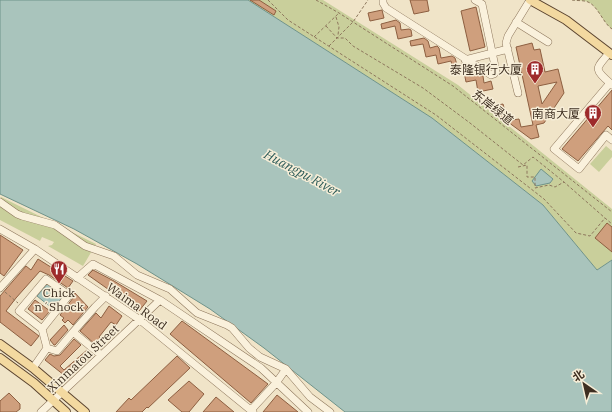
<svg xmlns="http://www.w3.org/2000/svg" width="612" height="412" font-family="'IBM Plex Serif','Noto Sans SC',serif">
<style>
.green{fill:#c9cf9b}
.water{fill:#a9c4bc;stroke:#6f938a}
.building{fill:#cf9f7d;stroke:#8d5f41;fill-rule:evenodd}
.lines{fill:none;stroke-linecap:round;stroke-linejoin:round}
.minor-casing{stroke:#8d765c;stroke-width:8}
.major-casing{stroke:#5b4430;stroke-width:10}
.path{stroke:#8d765c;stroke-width:1;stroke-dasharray:3 2;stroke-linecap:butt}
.minor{stroke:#faf1dc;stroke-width:7}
.major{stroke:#f3d9a0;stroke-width:8}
.labels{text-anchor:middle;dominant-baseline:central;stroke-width:3;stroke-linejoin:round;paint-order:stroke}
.poi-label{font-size:12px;fill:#3d2e20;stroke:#f7eed8;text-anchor:end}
.street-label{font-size:12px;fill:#3d2e20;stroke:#f7eed8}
.water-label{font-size:13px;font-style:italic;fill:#2f5d5a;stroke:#f7eed8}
</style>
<rect width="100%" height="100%" fill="#f0e4c8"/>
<path class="green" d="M 248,0 L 323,0 L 458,85 L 612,209 L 612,260 L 597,270 L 543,205 L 432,118 Z
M 572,0 L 612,0 L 612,29 C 603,23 598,6 588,2 C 584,0 577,1 572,0 Z
M 606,146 L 612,151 L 612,157 L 599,172 L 590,164 Z
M 1,197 L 96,244 L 83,266 L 48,246 L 52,245 L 54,242 L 42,237 L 40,241 L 0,220 L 0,200 Z"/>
<path class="water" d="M 0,0 L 248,0 L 432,118 L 543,205 L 597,270 L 612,260 L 612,412 L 345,412 L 264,348 L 210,309 L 137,264 L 74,229 L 0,194 Z
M 541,169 L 553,179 L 550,183 L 536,186 L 532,181 Z
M 48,283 L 64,296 L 53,309 L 37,296 Z"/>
<path class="building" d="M 250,0 L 259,0 L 276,11 L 274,15 Z
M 410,0 L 427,0 L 429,11 L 414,14 Z
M 476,7 L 485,47 L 470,51 L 461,11 Z
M 382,10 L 384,18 L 370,21 L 368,13 Z
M 396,20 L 400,23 L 401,30 L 409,29 L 411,30 L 412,36 L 398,39 L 395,26 L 382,29 L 381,24 Z
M 424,38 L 428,41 L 430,48 L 437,46 L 439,48 L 441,58 L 452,56 L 455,58 L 457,65 L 462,64 L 467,66 L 469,76 L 479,73 L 483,76 L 484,83 L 491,81 L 493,89 L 478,92 L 476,80 L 466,82 L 464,72 L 454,74 L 451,61 L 438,64 L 436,55 L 426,57 L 423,44 L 411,46 L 410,41 Z
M 532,43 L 534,50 L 540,49 L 545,72 L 558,69 L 564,93 L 544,123 L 536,125 L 539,137 L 531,139 L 493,111 L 493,106 L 503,104 L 506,115 L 511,114 L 512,120 L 519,119 L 521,127 L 533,125 L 516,47 ZM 557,82 L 542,104 L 538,86 Z
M 612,90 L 612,130 L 608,126 L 578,161 L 562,149 Z
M 607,223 L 612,227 L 612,252 L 595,238 Z
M 0,235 L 23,250 L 4,276 L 0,273 Z
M 38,259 L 73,281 L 68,288 L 49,275 L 40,271 L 16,298 L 6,311 L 39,336 L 31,346 L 0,322 L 0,296 L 26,266 L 31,270 Z
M 93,270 L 114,281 L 147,301 L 139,311 L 88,275 Z
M 74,292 L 88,307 L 73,325 L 68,320 L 65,323 L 62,320 L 64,318 L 60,315 L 73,298 Z
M 35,300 L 50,311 L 42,320 L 28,309 Z
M 109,306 L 122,316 L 116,325 L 111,322 L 99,337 L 101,339 L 96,345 L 80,331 L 96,313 L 101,318 Z
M 182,321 L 268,384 L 251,403 L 170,334 Z
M 64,325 L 68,330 L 55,345 L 54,345 L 50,340 Z
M 74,339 L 81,345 L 60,366 L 64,370 L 87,350 L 93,355 L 69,376 L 70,377 L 69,379 L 45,360 L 50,354 L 54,356 L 60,355 Z
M 177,356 L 190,368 L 148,408 L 147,407 L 142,412 L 116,412 L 129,398 L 131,400 Z
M 189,381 L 204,394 L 189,412 L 182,412 L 168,400 Z
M 9,393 L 20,404 L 20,409 L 16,412 L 0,412 L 0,401 Z
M 277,395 L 298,412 L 263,412 Z
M 216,397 L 234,412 L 203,412 Z"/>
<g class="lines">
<g class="minor-casing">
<path id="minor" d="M 383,0 L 383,3 L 386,8 L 491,75 L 494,74 L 496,71 L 482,4 L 475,0
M 516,22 L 548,42
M 609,53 C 596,69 593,68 610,83
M 465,60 L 508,49
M 612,85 L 610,83 L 554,149 L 579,169 L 606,135 L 612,140
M 518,93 L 506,43 L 508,36 L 530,0
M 0,202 L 17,214 L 22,216 L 55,225 L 85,246 L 114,256 L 137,275 L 170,289 L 197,313 L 227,325 L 232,328 L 249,348 L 260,357 L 286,369 L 310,397 L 330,412
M 0,229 L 35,249 L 140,320 L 253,412
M 77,278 L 93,264 L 160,300 L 261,368 L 308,412
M 0,288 L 35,249
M 73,332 L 95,307 L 106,296
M 47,348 L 57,351 L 73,332 L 101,355
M 33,368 L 47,348 L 42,329 L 69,295 L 46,279 L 19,311 L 42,329
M 251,410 L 276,383 L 286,369
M 41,412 L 160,300"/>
</g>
<g class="major-casing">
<path id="major" d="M 530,0 L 566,20 L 612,55
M 0,344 L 33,368 L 85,412
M 0,358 L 34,383 L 66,412"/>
</g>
<path class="path" d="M 268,0 L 288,20 L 436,115 L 544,199 L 576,233 L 590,236 L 605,218 L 612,224
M 316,0 L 339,13 L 453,86 L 612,212
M 572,0 C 577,1 584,0 588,2 C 598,6 603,23 612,29
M 336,17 L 339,27 L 338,35
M 326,26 L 337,38 L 353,22 L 368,0
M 314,37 L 339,13
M 329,46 L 337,38 L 345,38 L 353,46 L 423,88 L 470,123 L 523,165 L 533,157 L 564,182 L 605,218
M 518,167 L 527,165 L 527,177 L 535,177 L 535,188 L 549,185 L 555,187 L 564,182
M 5,292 L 18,303"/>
<use href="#minor" class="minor"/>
<use href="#major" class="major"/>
</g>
<defs>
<g id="building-pin" transform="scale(0.9)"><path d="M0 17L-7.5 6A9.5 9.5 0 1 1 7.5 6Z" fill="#9e2a2b" stroke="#f7eed8"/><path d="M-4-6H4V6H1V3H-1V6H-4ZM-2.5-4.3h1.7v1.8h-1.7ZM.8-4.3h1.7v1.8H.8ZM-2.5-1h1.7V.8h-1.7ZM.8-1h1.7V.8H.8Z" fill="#fff"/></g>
<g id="restaurant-pin" transform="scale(0.9)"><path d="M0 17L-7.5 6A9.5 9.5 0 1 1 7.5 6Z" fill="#9e2a2b" stroke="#f7eed8"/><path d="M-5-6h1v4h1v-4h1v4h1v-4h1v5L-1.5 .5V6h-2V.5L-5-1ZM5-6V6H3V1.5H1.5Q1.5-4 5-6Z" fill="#fff"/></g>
</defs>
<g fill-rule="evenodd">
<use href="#building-pin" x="535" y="69"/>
<use href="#building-pin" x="593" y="113"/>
<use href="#restaurant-pin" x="59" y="269"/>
</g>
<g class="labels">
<g class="poi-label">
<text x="522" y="69">泰隆银行大厦</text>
<text x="580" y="113">南商大厦</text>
<text x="59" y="292" text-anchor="middle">Chick<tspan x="59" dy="14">n´Shock</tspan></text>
</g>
<g class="street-label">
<text transform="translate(493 107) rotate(38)">东岸绿道</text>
<text transform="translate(137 306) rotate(36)">Waima Road</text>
<text transform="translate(83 358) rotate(-43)">Xinmatou Street</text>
</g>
<g class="water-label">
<text transform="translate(302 173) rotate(28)">Huangpu River</text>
</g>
</g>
<g transform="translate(584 384) rotate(326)" stroke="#f7eed8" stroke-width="3" paint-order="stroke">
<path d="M0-3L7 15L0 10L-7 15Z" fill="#3d2e20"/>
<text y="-6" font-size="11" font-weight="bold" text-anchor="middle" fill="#3d2e20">北</text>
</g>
</svg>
